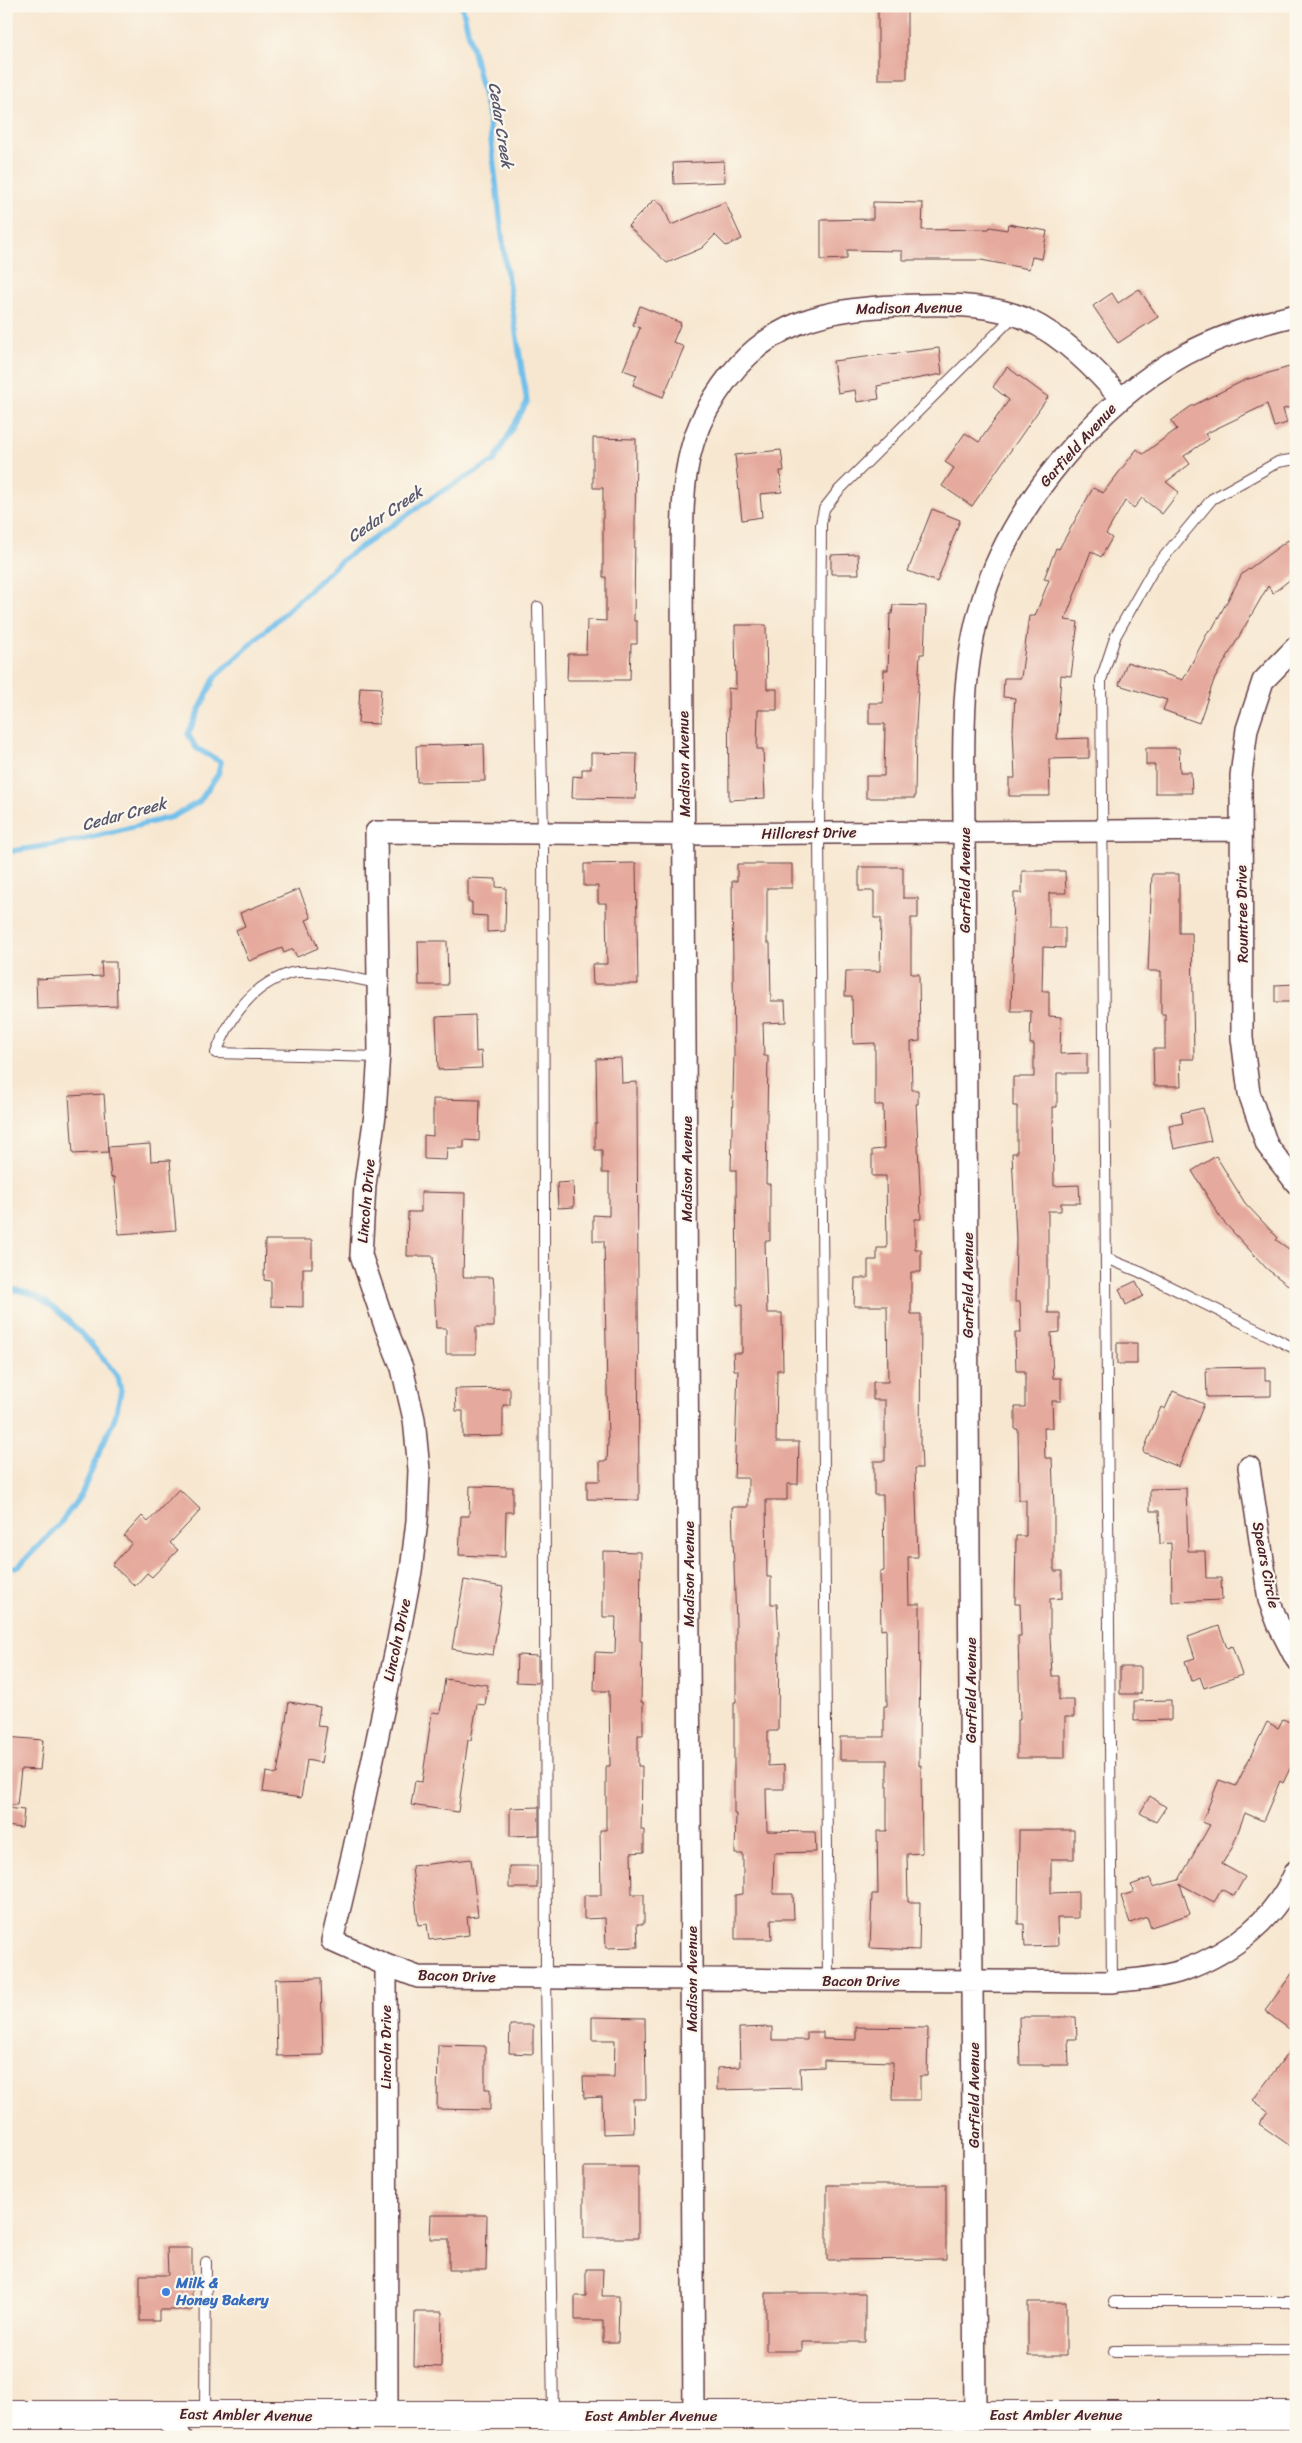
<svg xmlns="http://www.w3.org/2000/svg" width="1302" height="2443" font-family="Sriracha,sans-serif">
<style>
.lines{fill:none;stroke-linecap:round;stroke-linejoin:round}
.stream{stroke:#71bfeb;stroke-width:5.5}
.building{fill:#e5aa9d}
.service-casing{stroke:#643d44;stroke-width:12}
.minor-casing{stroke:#643d44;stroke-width:24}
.secondary-casing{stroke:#643d44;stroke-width:30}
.service{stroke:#fff;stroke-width:10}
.minor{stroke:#fff;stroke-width:21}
.secondary{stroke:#fff;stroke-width:28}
.shop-dot{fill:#3f7fe0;stroke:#fbf7ec;stroke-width:2}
.labels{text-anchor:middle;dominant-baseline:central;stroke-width:4.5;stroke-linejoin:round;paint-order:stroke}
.street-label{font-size:15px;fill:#4a1f2b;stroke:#fbf7ec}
.shop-label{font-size:15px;font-weight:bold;fill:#366cbe;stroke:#fbf7ec;text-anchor:start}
.water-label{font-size:16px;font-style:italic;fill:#58576e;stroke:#fbf7ec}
</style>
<rect width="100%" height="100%" fill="#fbf7ec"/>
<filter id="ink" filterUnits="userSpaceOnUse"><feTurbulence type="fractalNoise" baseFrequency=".02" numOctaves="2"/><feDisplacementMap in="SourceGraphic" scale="10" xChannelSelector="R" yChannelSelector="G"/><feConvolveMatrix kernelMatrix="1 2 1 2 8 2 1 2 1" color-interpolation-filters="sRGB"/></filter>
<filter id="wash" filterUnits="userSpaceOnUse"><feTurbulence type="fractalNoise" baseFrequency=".0096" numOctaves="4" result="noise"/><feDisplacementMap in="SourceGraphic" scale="20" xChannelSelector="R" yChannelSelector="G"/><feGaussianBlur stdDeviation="1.12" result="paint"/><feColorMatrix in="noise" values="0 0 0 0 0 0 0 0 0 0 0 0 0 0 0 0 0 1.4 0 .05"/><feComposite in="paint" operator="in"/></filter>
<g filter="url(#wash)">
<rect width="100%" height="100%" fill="#f7e7d0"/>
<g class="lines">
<path class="stream" d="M 6,852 L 76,841 L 172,817 L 199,802 L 218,774 L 221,762 L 196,748 L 188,734 L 215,677 L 342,560 L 436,495 L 494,461 L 527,402 L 505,261 L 488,113 L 462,6
M 6,1290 C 46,1284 95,1349 118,1377 L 121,1391 L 115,1417 L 81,1495 L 59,1525 L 18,1567 L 6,1567"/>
</g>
<g id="blocks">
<path class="building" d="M 878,6 L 907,6 L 907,79 L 878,79 Z
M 724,161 L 725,182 L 674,184 L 673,163 Z
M 655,199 L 663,206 L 671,225 L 725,202 L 742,239 L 726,246 L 715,235 L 702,248 L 667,263 L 628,226 Z
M 873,202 L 923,203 L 922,230 L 989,229 L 990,227 L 1007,230 L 1008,224 L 1047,231 L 1042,259 L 1032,257 L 1029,269 L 981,260 L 902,260 L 902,251 L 847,250 L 847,259 L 821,260 L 821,220 L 873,219 Z
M 1139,289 L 1158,317 L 1118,343 L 1093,306 L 1112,293 L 1118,303 Z
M 640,306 L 681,323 L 673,342 L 684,347 L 663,397 L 633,385 L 637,375 L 623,370 L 640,328 L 633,325 Z
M 939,348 L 942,374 L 877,386 L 879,399 L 857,402 L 855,390 L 838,393 L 833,361 Z
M 1296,365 L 1296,406 L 1283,409 L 1287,423 L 1274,427 L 1267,404 L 1205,434 L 1209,439 L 1184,456 L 1190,464 L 1166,482 L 1179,492 L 1162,514 L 1142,498 L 1134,508 L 1125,501 L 1106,534 L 1112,538 L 1101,557 L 1091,551 L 1065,620 L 1078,622 L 1071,676 L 1061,675 L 1057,739 L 1089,738 L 1089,758 L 1049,759 L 1050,796 L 1009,796 L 1009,778 L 1015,778 L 1013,730 L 1015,698 L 1003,697 L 1004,678 L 1021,678 L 1029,616 L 1035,616 L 1049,580 L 1044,579 L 1056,548 L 1059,549 L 1093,488 L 1103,493 L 1137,449 L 1143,454 L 1177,429 L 1171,421 L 1190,407 L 1245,380 Z
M 1007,367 L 1048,397 L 972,506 L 942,486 L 954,468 L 945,462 L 965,433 L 979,442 L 1009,400 L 993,387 Z
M 593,438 L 636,439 L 634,621 L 637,621 L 637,644 L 631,644 L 630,680 L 567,680 L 568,654 L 586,654 L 587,620 L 606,621 L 606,577 L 603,577 L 603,488 L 593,488 Z
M 781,450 L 784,471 L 780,471 L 782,492 L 760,494 L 762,517 L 742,520 L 735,455 Z
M 932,509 L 960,520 L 937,582 L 908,571 Z
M 1288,540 L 1296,551 L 1296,575 L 1273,593 L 1268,586 L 1214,680 L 1199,723 L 1163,710 L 1167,700 L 1119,685 L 1127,662 L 1183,680 L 1209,630 L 1211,631 L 1242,574 Z
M 858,554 L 859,574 L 831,574 L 831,555 Z
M 893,605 L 926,606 L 924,654 L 920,654 L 916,725 L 915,798 L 866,798 L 866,776 L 884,776 L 885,724 L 869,724 L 869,703 L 883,703 L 884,670 L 888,670 L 890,614 L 892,614 Z
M 735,625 L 766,625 L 767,689 L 777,689 L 777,710 L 758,710 L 757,749 L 763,749 L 765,798 L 729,800 L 728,688 L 736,689 Z
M 360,687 L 381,688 L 379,724 L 358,723 Z
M 484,744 L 485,781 L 417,782 L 416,746 Z
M 1146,748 L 1179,748 L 1180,772 L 1191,772 L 1192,793 L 1155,793 L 1155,765 L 1146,765 Z
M 591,753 L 637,754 L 636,799 L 572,798 L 573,776 L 582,777 L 582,769 L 591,769 Z
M 636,863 L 638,984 L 593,984 L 592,964 L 607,964 L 606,903 L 598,903 L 598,886 L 584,886 L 584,864 Z
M 737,864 L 792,864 L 792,888 L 767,888 L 767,943 L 770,943 L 771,1001 L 785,1001 L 786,1022 L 763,1023 L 764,1056 L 768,1056 L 766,1184 L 770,1184 L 770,1241 L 765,1241 L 767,1313 L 782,1313 L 783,1370 L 777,1370 L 776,1442 L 799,1442 L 798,1484 L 787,1484 L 787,1500 L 766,1500 L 767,1577 L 771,1577 L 771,1604 L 777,1604 L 779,1637 L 778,1731 L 768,1731 L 768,1766 L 784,1765 L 784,1789 L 766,1789 L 767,1831 L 815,1832 L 816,1852 L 774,1853 L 773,1894 L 793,1894 L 794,1919 L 771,1919 L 772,1939 L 735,1939 L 735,1895 L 743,1894 L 743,1854 L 735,1854 L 736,1814 L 734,1814 L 734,1702 L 736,1702 L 736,1624 L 732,1507 L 748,1507 L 748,1478 L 734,1478 L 738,1370 L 734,1370 L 733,1353 L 742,1353 L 742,1305 L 737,1305 L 736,1170 L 731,1170 L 734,1055 L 732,881 L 737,881 Z
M 859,867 L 903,867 L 903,898 L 918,898 L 918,918 L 911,918 L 911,974 L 919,974 L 920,1041 L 911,1042 L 912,1090 L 918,1090 L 918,1104 L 916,1104 L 920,1187 L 921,1219 L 915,1219 L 915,1249 L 921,1249 L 921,1272 L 911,1272 L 911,1314 L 921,1314 L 920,1445 L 921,1445 L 922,1468 L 915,1468 L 918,1557 L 908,1557 L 909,1604 L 920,1604 L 919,1766 L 921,1765 L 922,1853 L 907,1854 L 908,1902 L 920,1902 L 919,1950 L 870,1948 L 872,1894 L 878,1894 L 877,1831 L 887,1831 L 887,1760 L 840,1760 L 840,1737 L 884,1737 L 884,1706 L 887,1706 L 886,1629 L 881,1630 L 880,1572 L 884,1571 L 883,1495 L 874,1495 L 874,1461 L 885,1461 L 885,1400 L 873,1400 L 873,1382 L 888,1382 L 887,1306 L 854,1306 L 855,1278 L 868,1278 L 868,1260 L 877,1260 L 877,1248 L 887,1248 L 886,1176 L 872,1176 L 872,1150 L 884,1149 L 883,1105 L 875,1105 L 875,1043 L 853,1044 L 852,996 L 845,996 L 846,971 L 880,971 L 881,918 L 874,918 L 874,891 L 859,891 Z
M 1022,871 L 1065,871 L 1066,893 L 1049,893 L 1049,928 L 1065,928 L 1065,948 L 1043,947 L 1042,991 L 1049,991 L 1049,1016 L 1061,1017 L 1060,1054 L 1087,1053 L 1087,1073 L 1057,1073 L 1057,1107 L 1053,1107 L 1054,1186 L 1079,1185 L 1080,1203 L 1061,1203 L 1061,1211 L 1048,1211 L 1048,1313 L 1060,1313 L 1060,1332 L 1051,1333 L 1053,1378 L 1061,1378 L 1061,1401 L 1052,1401 L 1053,1428 L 1044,1428 L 1045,1458 L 1052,1458 L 1054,1508 L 1054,1571 L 1062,1571 L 1062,1598 L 1050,1599 L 1050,1636 L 1052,1676 L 1059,1676 L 1059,1700 L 1074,1700 L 1074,1717 L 1065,1717 L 1065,1758 L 1017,1758 L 1017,1720 L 1020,1720 L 1018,1636 L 1021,1636 L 1020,1604 L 1015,1604 L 1016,1536 L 1026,1536 L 1026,1500 L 1019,1500 L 1018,1429 L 1015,1429 L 1015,1407 L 1025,1407 L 1025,1371 L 1016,1371 L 1015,1333 L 1021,1333 L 1020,1302 L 1015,1302 L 1016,1238 L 1012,1153 L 1017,1153 L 1017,1106 L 1013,1106 L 1013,1077 L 1034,1077 L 1034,1044 L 1030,1044 L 1031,1011 L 1011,1011 L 1014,893 L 1022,893 Z
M 1152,874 L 1179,874 L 1179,933 L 1192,933 L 1194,1059 L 1180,1059 L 1181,1086 L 1154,1086 L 1153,1049 L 1165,1049 L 1165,1014 L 1161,1014 L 1161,971 L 1148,971 Z
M 468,878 L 496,879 L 496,887 L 506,888 L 505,931 L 487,932 L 487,916 L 472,915 L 472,902 L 468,902 Z
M 299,889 L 311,918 L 306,920 L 318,948 L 297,957 L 293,949 L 284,953 L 282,948 L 249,961 L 236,930 L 245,926 L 240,913 Z
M 418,941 L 447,941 L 448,985 L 419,985 Z
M 101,962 L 116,962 L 117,1006 L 37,1009 L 36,979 L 102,976 Z
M 1296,984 L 1296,1002 L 1275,1002 L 1275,985 Z
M 475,1015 L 476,1052 L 481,1051 L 482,1068 L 438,1070 L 436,1017 Z
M 621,1058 L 622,1083 L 637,1082 L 639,1500 L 587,1499 L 587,1481 L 600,1481 L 600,1461 L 607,1461 L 608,1442 L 604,1241 L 593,1241 L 593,1215 L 609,1216 L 609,1173 L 602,1173 L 602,1150 L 595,1150 L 595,1124 L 597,1124 L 596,1059 Z
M 104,1094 L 108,1152 L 73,1154 L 69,1096 Z
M 433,1099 L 480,1100 L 479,1141 L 464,1140 L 464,1148 L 447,1148 L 446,1160 L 424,1159 L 424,1135 L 433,1136 Z
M 1203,1108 L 1211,1141 L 1174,1149 L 1169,1126 L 1183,1123 L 1181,1113 Z
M 150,1144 L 151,1161 L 170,1160 L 176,1230 L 119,1234 L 114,1177 L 111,1178 L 108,1147 Z
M 1216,1156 L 1245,1203 L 1278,1238 L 1276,1240 L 1296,1254 L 1296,1291 L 1267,1269 L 1222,1220 L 1192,1171 Z
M 573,1182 L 574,1207 L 558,1208 L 557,1183 Z
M 421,1192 L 465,1193 L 463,1277 L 493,1277 L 494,1286 L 494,1327 L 476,1327 L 476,1354 L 446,1354 L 446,1328 L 436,1328 L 433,1256 L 407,1256 L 408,1212 L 421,1212 Z
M 265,1240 L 312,1240 L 312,1268 L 303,1268 L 303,1307 L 271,1306 L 271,1281 L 264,1280 Z
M 1136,1281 L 1143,1296 L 1126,1305 L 1119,1289 Z
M 1117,1343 L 1137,1343 L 1137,1364 L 1117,1364 Z
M 1265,1367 L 1265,1380 L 1271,1380 L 1271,1396 L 1207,1397 L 1206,1368 Z
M 510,1388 L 510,1405 L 503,1405 L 503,1436 L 463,1437 L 463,1411 L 456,1411 L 455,1389 Z
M 1173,1391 L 1204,1404 L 1179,1467 L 1143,1452 L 1161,1407 L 1165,1409 Z
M 470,1486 L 513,1487 L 513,1512 L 506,1512 L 505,1557 L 459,1555 L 461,1516 L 469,1516 Z
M 1186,1488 L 1188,1551 L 1205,1551 L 1206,1578 L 1221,1578 L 1222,1600 L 1172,1602 L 1171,1543 L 1160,1544 L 1159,1511 L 1150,1511 L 1150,1489 Z
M 179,1489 L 201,1510 L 170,1543 L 178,1550 L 152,1577 L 147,1573 L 135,1586 L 112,1565 L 132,1543 L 124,1536 L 142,1516 L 148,1522 Z
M 603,1551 L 641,1552 L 640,1641 L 642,1641 L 641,1702 L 643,1702 L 643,1735 L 638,1735 L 638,1766 L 642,1766 L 641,1830 L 644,1830 L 644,1852 L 631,1853 L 632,1894 L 644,1894 L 644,1924 L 637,1924 L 638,1947 L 606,1948 L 605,1918 L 584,1919 L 584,1895 L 601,1895 L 600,1830 L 606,1830 L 606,1766 L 610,1766 L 609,1691 L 594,1691 L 595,1652 L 615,1653 L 616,1617 L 603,1617 Z
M 464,1580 L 503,1587 L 493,1655 L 452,1649 Z
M 1219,1626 L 1227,1648 L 1232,1646 L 1242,1675 L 1204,1688 L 1200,1677 L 1191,1681 L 1185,1661 L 1195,1658 L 1188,1637 Z
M 517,1655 L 538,1656 L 538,1683 L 516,1682 Z
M 1120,1667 L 1141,1667 L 1141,1694 L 1120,1694 Z
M 445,1679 L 488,1685 L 485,1705 L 477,1704 L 471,1740 L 468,1740 L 458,1812 L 411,1805 L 415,1781 L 422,1782 L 432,1712 L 440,1713 Z
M 1171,1700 L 1171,1720 L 1134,1721 L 1134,1701 Z
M 289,1702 L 320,1707 L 317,1726 L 327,1727 L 321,1763 L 307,1760 L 301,1798 L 263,1792 L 266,1772 L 277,1774 Z
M 1283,1719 L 1296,1725 L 1296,1756 L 1283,1783 L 1280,1781 L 1263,1821 L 1245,1813 L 1232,1848 L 1222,1864 L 1245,1877 L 1234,1896 L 1221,1889 L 1214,1902 L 1180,1884 L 1190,1914 L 1151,1927 L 1147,1917 L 1130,1923 L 1121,1896 L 1134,1892 L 1131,1885 L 1150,1878 L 1153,1887 L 1179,1880 L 1210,1825 L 1202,1822 L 1219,1780 L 1236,1786 L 1267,1722 L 1278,1728 Z
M 6,1737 L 43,1740 L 40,1770 L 21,1769 L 17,1805 L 6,1805 Z
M 1150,1796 L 1166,1807 L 1156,1822 L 1140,1813 Z
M 539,1807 L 539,1835 L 510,1836 L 510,1808 Z
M 6,1808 L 24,1810 L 22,1828 L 6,1826 Z
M 1019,1830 L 1074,1830 L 1074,1859 L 1051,1859 L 1051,1893 L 1078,1892 L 1078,1918 L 1057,1918 L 1058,1946 L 1025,1947 L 1024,1924 L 1018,1924 Z
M 471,1859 L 478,1916 L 467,1917 L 469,1935 L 429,1940 L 427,1924 L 418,1925 L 412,1866 Z
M 509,1866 L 537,1866 L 537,1888 L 509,1888 Z
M 1296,1968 L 1296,2034 L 1265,2011 Z
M 321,1978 L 323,2055 L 277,2056 L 275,1979 Z
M 592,2017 L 645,2018 L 646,2099 L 633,2099 L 634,2133 L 603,2134 L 602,2097 L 584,2098 L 583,2077 L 614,2077 L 615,2040 L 592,2040 Z
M 1019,2017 L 1076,2017 L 1077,2039 L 1068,2039 L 1069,2065 L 1020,2065 Z
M 510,2025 L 533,2025 L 533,2054 L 509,2053 Z
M 772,2027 L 772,2040 L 807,2040 L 807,2032 L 823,2032 L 823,2039 L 856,2040 L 856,2027 L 928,2028 L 927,2076 L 920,2076 L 920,2100 L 892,2100 L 893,2062 L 824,2060 L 824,2067 L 800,2068 L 801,2088 L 717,2090 L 717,2068 L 740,2067 L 739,2028 Z
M 1296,2042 L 1296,2150 L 1259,2124 L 1268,2111 L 1253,2100 Z
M 438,2045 L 485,2046 L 485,2089 L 490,2089 L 490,2110 L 437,2109 Z
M 584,2167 L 638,2167 L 638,2238 L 584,2238 Z
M 827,2185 L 946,2185 L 946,2259 L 827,2260 Z
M 431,2215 L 487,2215 L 486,2270 L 449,2270 L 449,2239 L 430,2239 Z
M 167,2248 L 192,2248 L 192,2310 L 159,2310 L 159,2321 L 140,2321 L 140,2275 L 168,2275 Z
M 586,2269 L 603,2269 L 602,2296 L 619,2296 L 618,2342 L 603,2342 L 603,2320 L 575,2320 L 575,2296 L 586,2296 Z
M 766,2293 L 865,2293 L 865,2342 L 802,2342 L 802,2351 L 766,2351 Z
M 1028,2302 L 1066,2302 L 1066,2356 L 1028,2356 Z
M 415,2312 L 442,2312 L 441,2367 L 414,2366 Z"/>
</g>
</g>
<g filter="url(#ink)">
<use href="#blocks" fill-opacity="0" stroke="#643d44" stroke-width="1"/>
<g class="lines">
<g class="service-casing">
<path id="service" d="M 538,607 L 543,833 L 546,1978 L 553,2414
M 378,983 C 357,979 311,968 291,973 C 251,985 230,1017 216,1053 L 379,1057
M 1106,1258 L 1140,1272 L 1296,1349
M 828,1980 L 819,833 L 821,524 L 824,509 L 839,490 L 1014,316
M 1112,1982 L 1101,680 L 1116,635 L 1153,570 L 1212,499 L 1278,462 L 1296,459
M 1114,2302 L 1296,2302
M 1114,2351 L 1296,2350
M 205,2414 L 206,2262"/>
</g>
<g class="minor-casing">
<path id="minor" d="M 1296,647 L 1263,681 L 1247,729 L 1241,776 L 1242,1038 L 1249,1093 L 1267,1145 L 1296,1183
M 1249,1467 L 1269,1600 L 1279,1626 L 1296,1659
M 386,1965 L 418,1977 L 1112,1982 C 1135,1979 1162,1978 1184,1970 C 1233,1952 1275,1919 1296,1871
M 162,2414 L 181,2437
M 975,2415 L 964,831 C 964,756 959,675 982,602 C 1011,506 1097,402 1186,354 C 1220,336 1258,324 1296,315
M 387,2416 L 386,1965 L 332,1941 L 354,1848 L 398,1640 L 411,1571 L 417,1521 L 419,1470 L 414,1419 L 402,1368 L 384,1323 L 361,1255 L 365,1185 L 375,1115 L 379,1052 L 376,832 L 685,834 L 1241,830
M 694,2416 L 682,580 C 683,523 678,461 707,410 C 757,319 825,307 921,305 C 953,304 998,306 1028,320 C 1062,336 1097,370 1120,398
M 1100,2437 L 1100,2415"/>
</g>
<g class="secondary-casing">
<path id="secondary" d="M 6,2415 L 1296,2415"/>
</g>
<use href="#service" class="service"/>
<use href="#minor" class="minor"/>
<use href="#secondary" class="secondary"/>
</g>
</g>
<circle class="shop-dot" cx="166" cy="2292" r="5"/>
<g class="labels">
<g class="street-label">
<text transform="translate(909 308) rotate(-1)">Madison Avenue</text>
<text transform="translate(1078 445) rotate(-48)">Garfield Avenue</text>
<text transform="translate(684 764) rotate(-91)">Madison Avenue</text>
<text transform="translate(809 833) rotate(-1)">Hillcrest Drive</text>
<text transform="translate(965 880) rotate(-90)">Garfield Avenue</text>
<text transform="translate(1242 914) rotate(-91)">Rountree Drive</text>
<text transform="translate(687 1169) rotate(-90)">Madison Avenue</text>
<text transform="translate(366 1201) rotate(-85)">Lincoln Drive</text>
<text transform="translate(968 1285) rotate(-90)">Garfield Avenue</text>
<text transform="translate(1266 1565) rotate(79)">Spears Circle</text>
<text transform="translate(689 1574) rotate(-90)">Madison Avenue</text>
<text transform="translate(397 1640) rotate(-78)">Lincoln Drive</text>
<text transform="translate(971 1690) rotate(-90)">Garfield Avenue</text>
<text transform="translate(457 1976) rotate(2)">Bacon Drive</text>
<text transform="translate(692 1979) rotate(-90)">Madison Avenue</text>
<text x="861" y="1981">Bacon Drive</text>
<text transform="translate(386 2047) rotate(-90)">Lincoln Drive</text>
<text transform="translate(974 2095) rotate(-90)">Garfield Avenue</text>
<text transform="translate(246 2415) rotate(1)">East Ambler Avenue</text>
<text x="1056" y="2415">East Ambler Avenue</text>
<text x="651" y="2416">East Ambler Avenue</text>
</g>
<g class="shop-label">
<text x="176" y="2283">Milk &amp;<tspan x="176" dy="17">Honey Bakery</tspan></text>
</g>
<g class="water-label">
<text transform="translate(501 125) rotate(81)">Cedar Creek</text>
<text transform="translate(385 514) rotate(-34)">Cedar Creek</text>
<text transform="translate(124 814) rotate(-15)">Cedar Creek</text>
</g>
</g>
<rect width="1302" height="2443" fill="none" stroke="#fbf7ec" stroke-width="25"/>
</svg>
